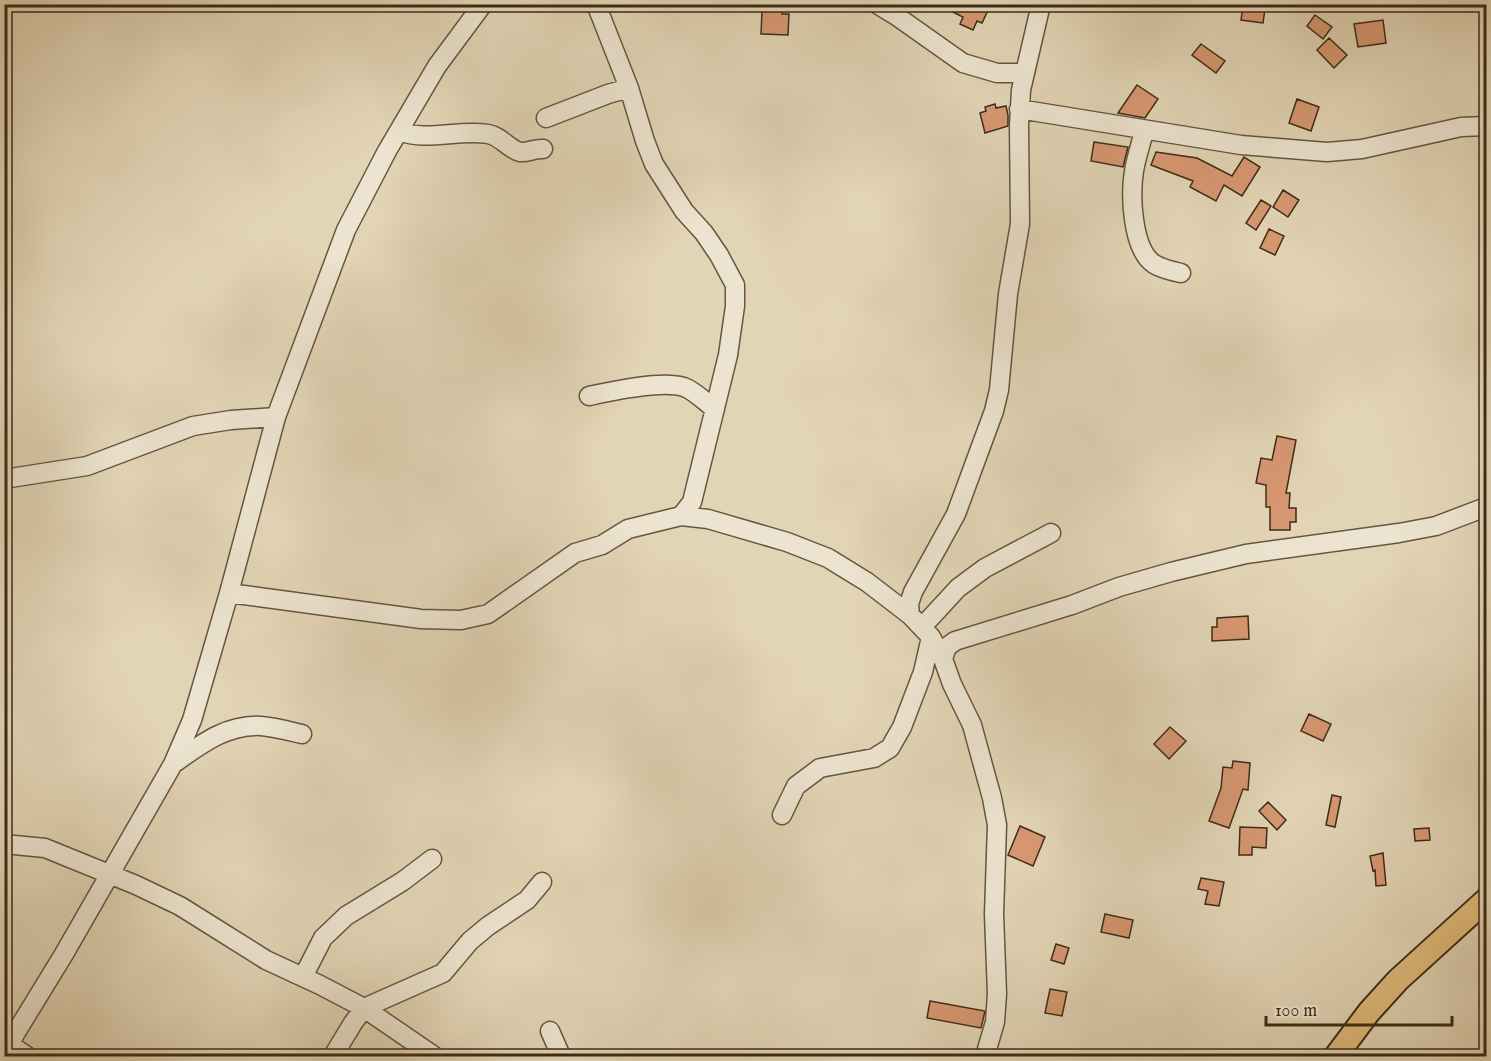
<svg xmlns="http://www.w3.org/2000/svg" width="1491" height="1061" font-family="'IM FELL English',serif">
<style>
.building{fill:#d79872;stroke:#3d2c16;stroke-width:1.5}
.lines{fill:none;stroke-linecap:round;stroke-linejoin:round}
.minor-casing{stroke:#66563e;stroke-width:21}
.major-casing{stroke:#3d2c16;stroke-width:26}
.minor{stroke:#ece4d0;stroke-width:18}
.major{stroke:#e1ba7b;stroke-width:22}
</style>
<rect width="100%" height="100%" fill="#e2d5b6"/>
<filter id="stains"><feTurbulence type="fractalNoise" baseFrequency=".00333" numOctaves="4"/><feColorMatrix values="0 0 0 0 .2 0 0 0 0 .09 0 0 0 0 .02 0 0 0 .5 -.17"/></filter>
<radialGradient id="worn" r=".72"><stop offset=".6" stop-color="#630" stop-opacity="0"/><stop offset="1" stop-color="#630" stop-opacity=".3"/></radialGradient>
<path class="building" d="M 937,4 L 991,4 L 982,23 L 977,21 L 973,30 L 960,24 L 963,17 Z
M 768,6 L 782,7 L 782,14 L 789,14 L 788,35 L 761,34 L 762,11 L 768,11 Z
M 1243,6 L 1265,9 L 1263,23 L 1241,20 Z
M 1315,15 L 1332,27 L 1323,39 L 1307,26 Z
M 1383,20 L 1386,43 L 1358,47 L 1354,24 Z
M 1329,38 L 1347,55 L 1334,68 L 1317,50 Z
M 1201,44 L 1225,61 L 1216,73 L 1192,55 Z
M 1137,85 L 1158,99 L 1145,118 L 1118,113 Z
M 1297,99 L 1319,107 L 1311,131 L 1289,123 Z
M 995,104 L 996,108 L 1006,106 L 1008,115 L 1008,126 L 985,133 L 980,113 L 986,111 L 985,107 Z
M 1094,142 L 1128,147 L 1123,167 L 1091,161 Z
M 1156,152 L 1197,158 L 1232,176 L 1244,157 L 1260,167 L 1242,196 L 1224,185 L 1216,201 L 1190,187 L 1193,181 L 1151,165 Z
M 1283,190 L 1299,200 L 1288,217 L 1273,207 Z
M 1261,200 L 1271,206 L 1256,230 L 1246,223 Z
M 1269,229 L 1284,236 L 1275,255 L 1260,248 Z
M 1277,436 L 1296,440 L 1286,493 L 1290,493 L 1289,508 L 1296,508 L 1296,522 L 1290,522 L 1290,530 L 1270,530 L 1270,507 L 1266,507 L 1266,485 L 1256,483 L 1261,458 L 1272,460 Z
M 1248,616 L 1249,639 L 1212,641 L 1212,627 L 1217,627 L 1217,618 Z
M 1309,714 L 1331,724 L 1323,741 L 1301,731 Z
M 1170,727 L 1186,741 L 1169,759 L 1154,744 Z
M 1233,761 L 1250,763 L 1248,790 L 1243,789 L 1229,828 L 1209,821 L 1221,788 L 1223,767 L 1232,768 Z
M 1332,795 L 1341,797 L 1335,827 L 1326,825 Z
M 1268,802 L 1286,820 L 1277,830 L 1259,811 Z
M 1020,826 L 1045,837 L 1033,866 L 1008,855 Z
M 1240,827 L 1267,828 L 1266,848 L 1252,847 L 1252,855 L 1239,855 Z
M 1429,828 L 1430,840 L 1415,841 L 1414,829 Z
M 1383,853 L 1386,885 L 1376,886 L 1375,870 L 1373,871 L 1370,856 Z
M 1201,878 L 1224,882 L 1219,906 L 1205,904 L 1208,891 L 1198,889 Z
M 1105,914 L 1133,920 L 1129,938 L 1101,932 Z
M 1056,944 L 1069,948 L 1064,964 L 1051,960 Z
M 1050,989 L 1067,992 L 1062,1016 L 1045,1013 Z
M 930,1001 L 985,1011 L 981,1028 L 927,1018 Z"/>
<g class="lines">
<g class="minor-casing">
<path id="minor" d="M 596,4 L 629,88 L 645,141 L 654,164 L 684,211 L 704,233 L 719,255 L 735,285 L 735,306 L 728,355 L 692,502 L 681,516
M 877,4 L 895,15 L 963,63 L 997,73 L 1024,73
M 1019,109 L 1241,145 L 1327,152 L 1362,149 L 1461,127 L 1486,126
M 546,118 L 608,94 L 629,88
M 399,131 C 428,142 457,129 488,134 C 501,136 508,149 520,152 C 528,153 535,148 543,149
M 1144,131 C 1141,144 1136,158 1134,171 C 1130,196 1132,249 1154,264 C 1162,269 1172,271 1181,273
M 589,396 C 612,391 661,380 684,387 C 695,391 705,402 715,409
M 4,479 L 87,466 L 193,426 L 231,420 L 276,417
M 229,593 L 421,619 L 461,620 L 488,614 L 575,553 L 602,545 L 628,529 L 681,516 L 708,519 L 787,542 L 828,558 L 867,582 L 910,615 L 931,637 L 943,659 L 952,684 L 972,725 L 992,798 L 997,825 L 994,914 L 997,994 L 995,1022 L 985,1056
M 910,615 L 909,604 L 913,592 L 956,514 L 994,411 L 999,390 L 1008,294 L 1020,224 L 1019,126 L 1021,90 L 1041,4
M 922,627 L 958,588 L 985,568 L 1051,533
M 943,659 L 947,647 L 955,641 L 1072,605 L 1119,587 L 1171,572 L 1246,554 L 1399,533 L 1436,526 L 1486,507
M 173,764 C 200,745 226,724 261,726 C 274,727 289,731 302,734
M 782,815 L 796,786 L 820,768 L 874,758 L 890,748 L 902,727 L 923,672 L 931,637
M 4,844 L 45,848 L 136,885 L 180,906 L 266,960 L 320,985 L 364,1008 L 434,1056
M 303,977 L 323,938 L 346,916 L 403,881 L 432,859
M 550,1031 L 561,1056
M 9,1044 L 27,1056
M 4,1052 L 64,954 L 173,764 L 192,720 L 229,593 L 276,417 L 346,230 L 387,151 L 437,66 L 483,4
M 333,1056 L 353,1023 L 364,1008 L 443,973 L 470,941 L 488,926 L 527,900 L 542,882"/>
</g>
<g class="major-casing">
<path id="major" d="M 1336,1056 L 1369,1012 L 1398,980 L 1486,900"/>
</g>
<use href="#minor" class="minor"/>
<use href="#major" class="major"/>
</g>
<rect width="1491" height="1061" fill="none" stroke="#e2d5b6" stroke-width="24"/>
<rect x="6" y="6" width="1479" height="1049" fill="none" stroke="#3d2c16" stroke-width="3"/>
<rect x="12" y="12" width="1467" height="1037" fill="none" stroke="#3d2c16" stroke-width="1.5"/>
<path d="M1266 1016v9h186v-9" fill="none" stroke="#3d2c16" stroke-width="3"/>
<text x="1275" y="1016" font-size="18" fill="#3d2c16" stroke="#ece4d0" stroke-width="4.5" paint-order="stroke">100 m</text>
<rect width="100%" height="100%" filter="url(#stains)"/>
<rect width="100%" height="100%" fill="url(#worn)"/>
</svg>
